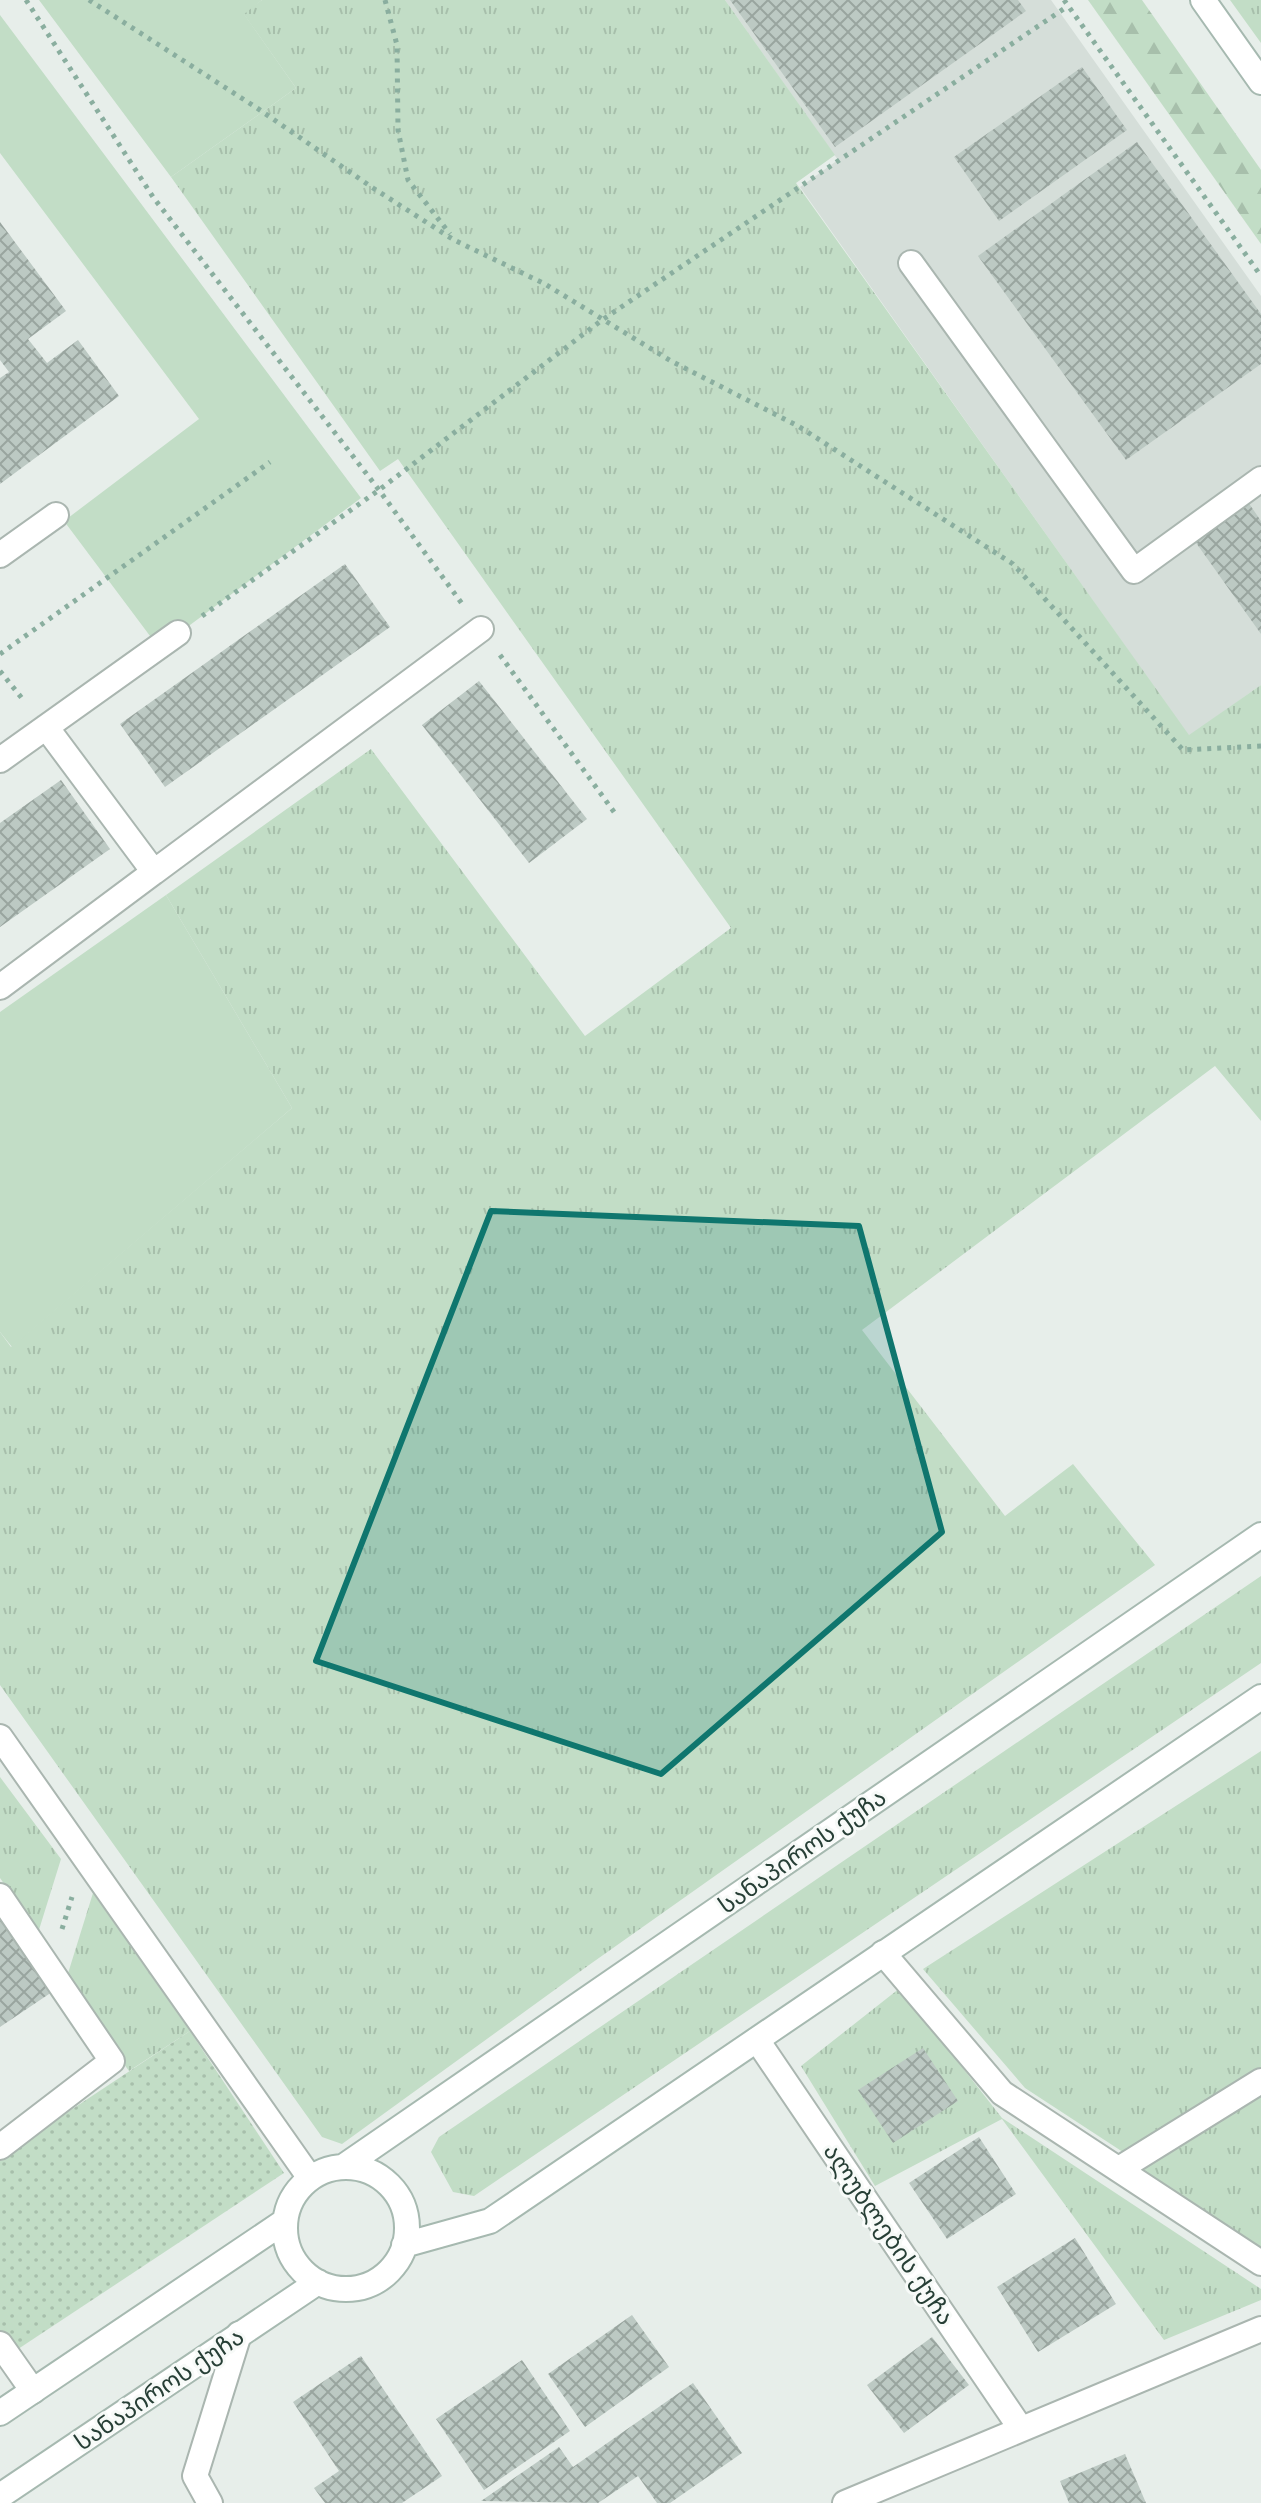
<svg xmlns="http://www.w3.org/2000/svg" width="1261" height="2503" font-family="Figtree,'Noto Sans Georgian',sans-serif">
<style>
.built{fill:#d5ded9}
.grass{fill:url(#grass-tufts)}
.forest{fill:url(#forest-firs)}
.park{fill:url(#park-dots)}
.garden{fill:#c2ddc6}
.building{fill:url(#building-cross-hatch)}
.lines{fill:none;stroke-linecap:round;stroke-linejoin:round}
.service-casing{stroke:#aab6b0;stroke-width:28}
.minor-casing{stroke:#aab6b0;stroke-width:28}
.secondary-casing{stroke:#a6b9b0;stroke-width:28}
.path{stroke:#8aae9f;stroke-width:5;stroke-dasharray:4 6;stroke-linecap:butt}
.service{stroke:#fff;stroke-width:24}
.minor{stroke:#fff;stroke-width:24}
.secondary{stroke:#fff;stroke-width:24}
.marked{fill:#0f766e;fill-opacity:0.2;stroke:#0f766e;stroke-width:6;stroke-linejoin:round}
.labels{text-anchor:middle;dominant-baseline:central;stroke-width:6;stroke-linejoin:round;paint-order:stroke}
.street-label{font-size:24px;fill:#273f36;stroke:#f7faf8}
</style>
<defs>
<pattern id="grass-tufts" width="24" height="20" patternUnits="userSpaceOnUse" patternTransform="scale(2)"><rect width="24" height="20" fill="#c2ddc6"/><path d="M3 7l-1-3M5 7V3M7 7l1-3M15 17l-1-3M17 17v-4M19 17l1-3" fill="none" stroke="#a7bfab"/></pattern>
<pattern id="forest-firs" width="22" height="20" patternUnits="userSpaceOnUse" patternTransform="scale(2)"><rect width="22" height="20" fill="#c2ddc6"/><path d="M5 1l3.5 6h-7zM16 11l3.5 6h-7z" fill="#a7bfab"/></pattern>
<pattern id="park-dots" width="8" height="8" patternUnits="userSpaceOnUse" patternTransform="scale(2)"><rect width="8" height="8" fill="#c2ddc6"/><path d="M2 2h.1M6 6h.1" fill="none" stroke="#a7bfab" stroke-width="1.8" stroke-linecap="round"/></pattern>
<pattern id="building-cross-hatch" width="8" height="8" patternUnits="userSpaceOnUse" patternTransform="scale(2)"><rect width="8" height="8" fill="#bcc9c3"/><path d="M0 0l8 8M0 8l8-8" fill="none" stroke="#99a59f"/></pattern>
</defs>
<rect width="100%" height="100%" fill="#e7eeea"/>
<path class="built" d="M 725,0 L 1051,0 L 1261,296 L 1261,685 L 1189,736 L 800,187 L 838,160 Z"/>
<path class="grass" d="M 262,0 L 725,0 L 835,155 L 796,183 L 1189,735 L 1261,685 L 1261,1121 L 1215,1066 L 862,1330 L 1005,1516 L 1073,1464 L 1155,1565 L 589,1965 L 342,2144 L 322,2137 L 0,1685 L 0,1332 L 11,1347 L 292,1108 L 166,895 L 371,749 L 585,1036 L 731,928 L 398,459 L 380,471 L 171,177 L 296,88 L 243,13 Z
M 1230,0 L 1261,0 L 1261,43 Z
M 1261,1576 L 1261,1663 L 474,2196 L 453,2192 L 431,2152 L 439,2137 Z
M 1261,1751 L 1261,2075 L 1129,2156 L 1025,2088 L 923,1969 Z
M 0,1777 L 61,1859 L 38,1933 L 0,1878 Z
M 93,1893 L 190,2031 L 129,2071 L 65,1983 Z
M 900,1988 L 1002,2118 L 1261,2289 L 1261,2300 L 1164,2340 L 1002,2119 L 875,2186 L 801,2066 Z
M 1261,2095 L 1261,2253 L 1135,2170 Z"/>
<path class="forest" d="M 1088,0 L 1142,0 L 1261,170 L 1261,244 Z"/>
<path class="park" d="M 190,2031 L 284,2173 L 0,2361 L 0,2157 Z"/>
<path class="garden" d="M 39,0 L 262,0 L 244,14 L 296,88 L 171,177 Z
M 0,15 L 361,498 L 159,648 L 64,521 L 199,419 L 0,153 Z
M 166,895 L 292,1108 L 12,1347 L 0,1332 L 0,1012 Z"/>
<path class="building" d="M 730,0 L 1018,0 L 1026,11 L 835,147 Z
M 1082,67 L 1127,130 L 999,221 L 954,157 Z
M 1137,142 L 1261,314 L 1261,364 L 1126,460 L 978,256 Z
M 0,222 L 66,311 L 28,339 L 47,363 L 78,340 L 119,396 L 0,484 L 0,378 L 9,372 L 0,360 Z
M 1248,502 L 1261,521 L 1261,634 L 1194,540 Z
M 345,564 L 390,627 L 165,787 L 120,724 Z
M 479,681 L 587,819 L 529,863 L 422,725 Z
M 61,780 L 110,849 L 0,927 L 0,823 Z
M 0,1916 L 52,1992 L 0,2027 Z
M 923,2048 L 958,2101 L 893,2143 L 858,2090 Z
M 979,2137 L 1016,2194 L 947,2239 L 909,2183 Z
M 1075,2238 L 1116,2304 L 1038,2352 L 997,2287 Z
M 632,2315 L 669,2367 L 585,2427 L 548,2374 Z
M 932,2337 L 969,2385 L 904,2433 L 867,2385 Z
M 361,2356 L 442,2476 L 402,2503 L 325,2503 L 314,2488 L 339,2471 L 293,2402 Z
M 522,2360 L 570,2431 L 484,2490 L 436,2419 Z
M 693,2383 L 742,2453 L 670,2503 L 657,2503 L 638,2476 L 598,2503 L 481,2501 L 559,2447 L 573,2467 Z
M 1125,2454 L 1146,2503 L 1069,2503 L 1060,2481 Z"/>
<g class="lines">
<g class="service-casing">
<path id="service" d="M 911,263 L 1134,571 L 1261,479
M 0,555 L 56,515
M 0,760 L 178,633
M 154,872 L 481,629
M 0,987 L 154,872 L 46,727
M 0,1896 L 112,2061 L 0,2147
M 0,2344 L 33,2391"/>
</g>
<g class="minor-casing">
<path id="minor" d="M 0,1737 L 310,2178
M 883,1953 L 1002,2093 L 1261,2263
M 757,2040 L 1021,2429
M 1119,2169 L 1261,2081
M 210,2503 L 195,2476 L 239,2334
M 845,2503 L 1261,2329"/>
</g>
<g class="secondary-casing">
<path id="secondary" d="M 1203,0 L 1261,82
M 343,2167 L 1261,1535
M285 2228a61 61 0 1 1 122 0a61 61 0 1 1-122 0Z
M 404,2245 L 490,2221 L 1261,1697
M 0,2413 L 285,2221
M 0,2496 L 318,2282"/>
</g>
<path class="path" d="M 26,0 L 153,197 L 379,490 L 463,605
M 89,0 L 257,108 L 373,188 L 454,240 L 545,284 L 671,361 L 798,426 L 1013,564 L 1183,750 L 1261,746
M 385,0 L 397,45 L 398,130 L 408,180 L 450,234
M 1064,0 L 1261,276
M 202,616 L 379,490 L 602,320 L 1068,6
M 0,654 L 270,462
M 500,655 L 617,816
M 0,671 L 25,702
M 62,1929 L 72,1897"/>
<use href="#service" class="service"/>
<use href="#minor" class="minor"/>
<use href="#secondary" class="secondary"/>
</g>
<path class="marked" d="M 491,1211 L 859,1226 L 942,1532 L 661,1774 L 316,1661 Z"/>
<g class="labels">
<g class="street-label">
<text transform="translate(802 1851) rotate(-35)">სანაპიროს ქუჩა</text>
<text transform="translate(889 2234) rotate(56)">ალუბლების ქუჩა</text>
<text transform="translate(159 2389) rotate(-34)">სანაპიროს ქუჩა</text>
</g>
</g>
</svg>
